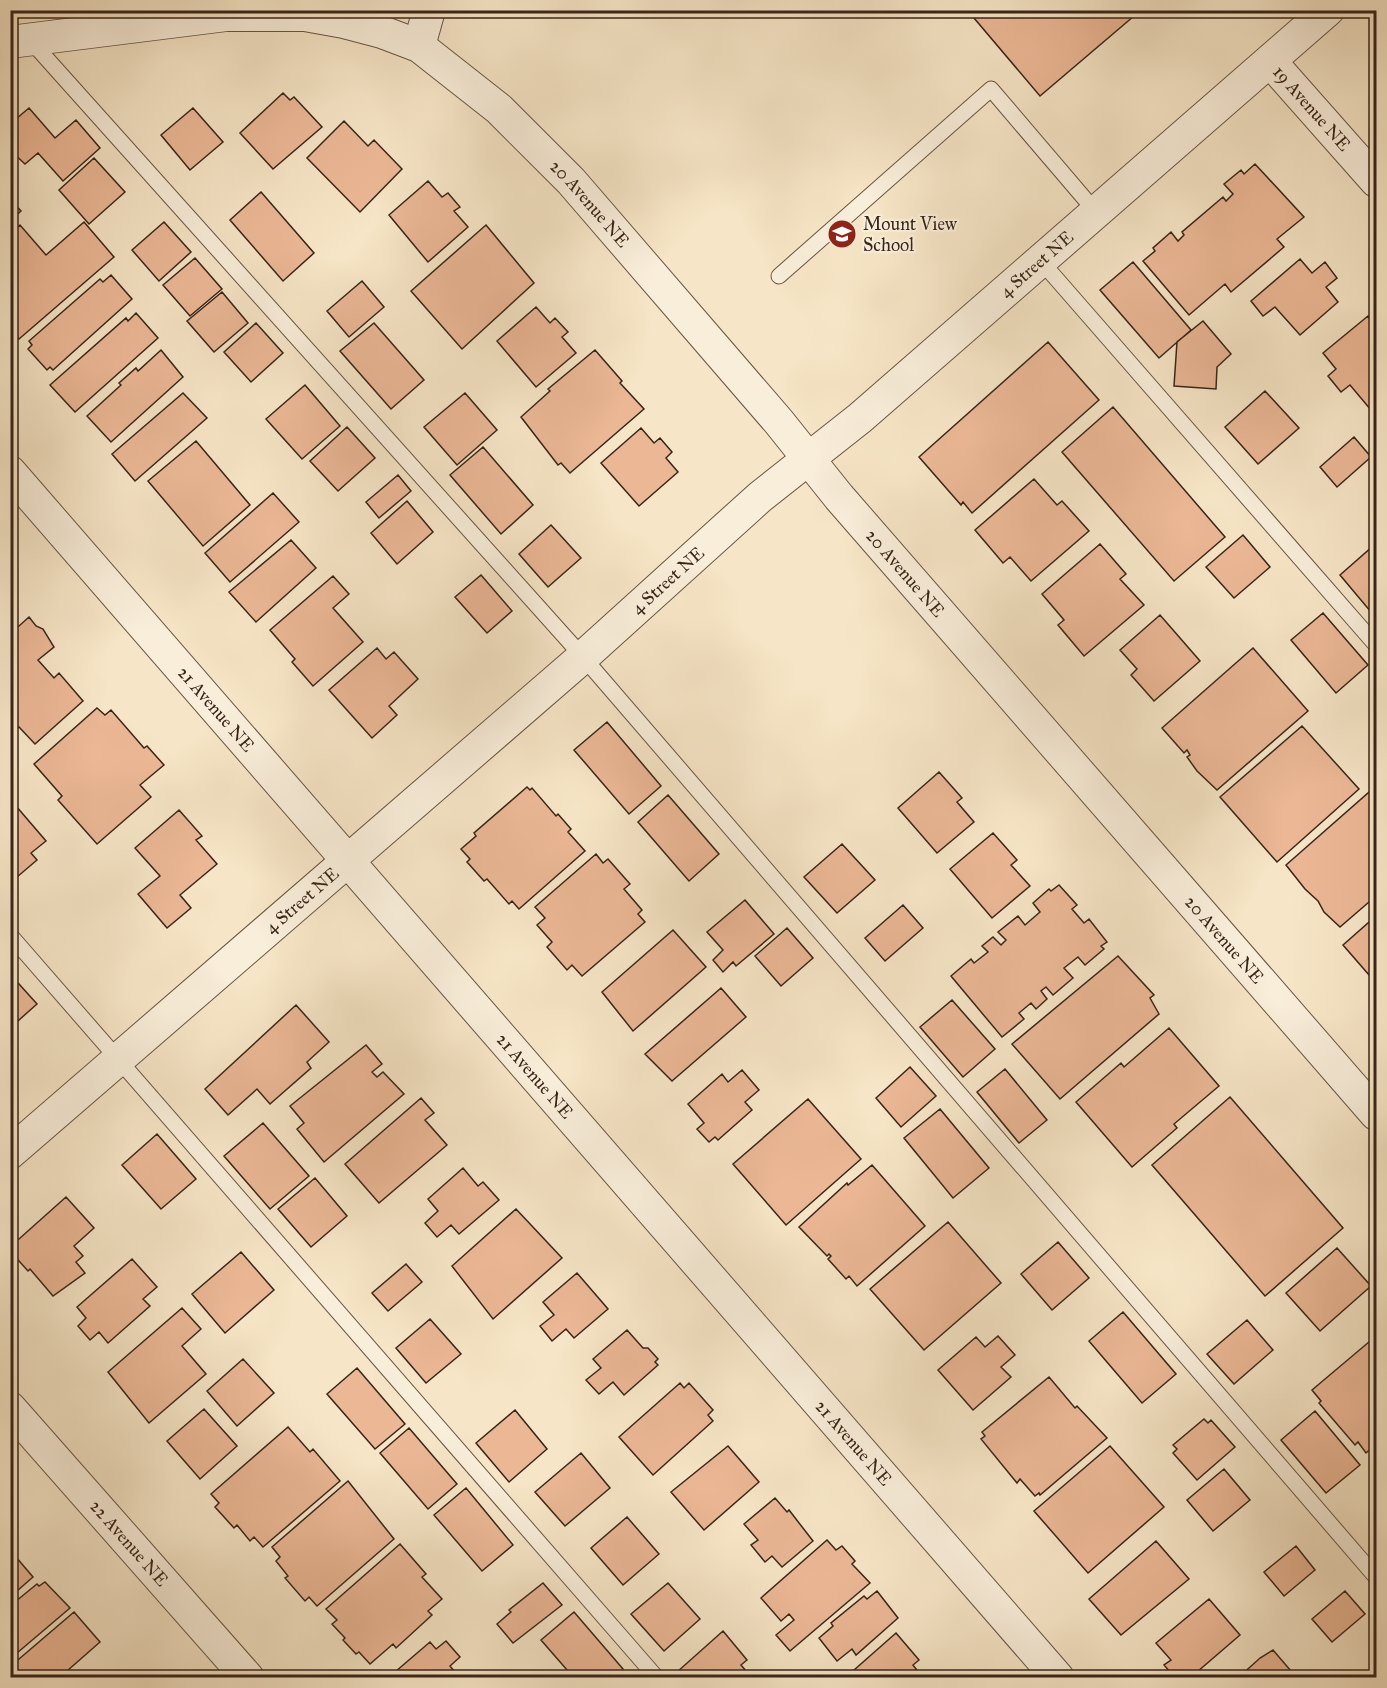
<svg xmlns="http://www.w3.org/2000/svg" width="1387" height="1688" font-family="'IM FELL Great Primer',serif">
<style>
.building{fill:#ebb795;stroke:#382519;stroke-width:1.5}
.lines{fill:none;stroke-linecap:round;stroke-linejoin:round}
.service-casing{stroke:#685544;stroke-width:17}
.minor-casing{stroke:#685544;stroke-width:34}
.service{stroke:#f9eeda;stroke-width:15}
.minor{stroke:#f9eeda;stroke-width:32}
.labels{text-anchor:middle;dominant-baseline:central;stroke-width:4.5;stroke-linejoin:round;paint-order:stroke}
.street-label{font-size:18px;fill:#382519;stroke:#f9eeda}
.poi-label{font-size:18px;fill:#382519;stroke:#f9eeda;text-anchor:start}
</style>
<rect width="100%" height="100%" fill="#f6e5c6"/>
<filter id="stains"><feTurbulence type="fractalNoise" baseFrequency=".00333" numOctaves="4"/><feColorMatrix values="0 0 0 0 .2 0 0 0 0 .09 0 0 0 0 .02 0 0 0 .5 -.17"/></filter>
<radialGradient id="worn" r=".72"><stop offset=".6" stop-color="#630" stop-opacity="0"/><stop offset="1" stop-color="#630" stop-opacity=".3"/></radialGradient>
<path class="building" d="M 983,10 L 1141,10 L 1040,96 L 974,18 Z
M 1158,10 L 1171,10 L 1164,17 Z
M 283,93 L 290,100 L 294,97 L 322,127 L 273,169 L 240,133 Z
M 29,108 L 55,138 L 76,120 L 100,148 L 63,181 L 38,153 L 25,164 L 10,150 L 10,124 Z
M 193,108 L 223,142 L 190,170 L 161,135 Z
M 344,121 L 368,146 L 374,140 L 402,169 L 360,212 L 307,158 Z
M 94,158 L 125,192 L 89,224 L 59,190 Z
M 1255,164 L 1304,217 L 1277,239 L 1284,247 L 1231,292 L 1225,284 L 1189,315 L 1143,261 L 1155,251 L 1153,248 L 1171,232 L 1178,241 L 1184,235 L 1182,232 L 1223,197 L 1226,201 L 1233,194 L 1224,184 L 1241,170 L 1244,174 Z
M 428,181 L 442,197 L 448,193 L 460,207 L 454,211 L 468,227 L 428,262 L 389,215 Z
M 261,192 L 314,253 L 283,281 L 230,220 Z
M 10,199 L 21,211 L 10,221 Z
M 84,222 L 114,257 L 19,339 L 10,329 L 10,234 L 20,225 L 46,255 Z
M 164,222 L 191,252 L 159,281 L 132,250 Z
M 486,225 L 534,283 L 462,349 L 411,291 Z
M 195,258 L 222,289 L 190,316 L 163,285 Z
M 1300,259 L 1312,273 L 1325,262 L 1337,278 L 1326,287 L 1338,302 L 1300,335 L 1275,307 L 1263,316 L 1251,301 Z
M 1133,262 L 1191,330 L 1159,358 L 1100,290 Z
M 111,275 L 132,299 L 53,370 L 50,367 L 47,370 L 28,349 L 32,345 L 29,341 L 100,279 L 103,282 Z
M 362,281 L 384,307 L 349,337 L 327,311 Z
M 222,292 L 248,323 L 214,352 L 187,321 Z
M 536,307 L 550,323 L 555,318 L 568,332 L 562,337 L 576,353 L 536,387 L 497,341 Z
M 136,313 L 158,338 L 75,412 L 50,385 L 126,318 L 128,321 Z
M 1368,316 L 1376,327 L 1376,410 L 1374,408 L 1371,410 L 1350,385 L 1341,392 L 1328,376 L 1336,369 L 1323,353 Z
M 1203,321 L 1231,354 L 1217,367 L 1216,389 L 1174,386 L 1177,342 Z
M 256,323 L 283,353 L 251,382 L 224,352 Z
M 374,323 L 424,380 L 391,409 L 340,351 Z
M 1048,342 L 1099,400 L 972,513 L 963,502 L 961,505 L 919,457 Z
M 161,350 L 183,377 L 111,442 L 87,416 L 121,385 L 119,383 L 136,368 L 138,371 Z
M 595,350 L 622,381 L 620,383 L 644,409 L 570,473 L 561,463 L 558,465 L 521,417 L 550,391 L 548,389 Z
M 305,385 L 340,426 L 302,459 L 266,419 Z
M 1265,391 L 1299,428 L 1258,464 L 1225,427 Z
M 183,393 L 207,418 L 135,481 L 112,454 Z
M 465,393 L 497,430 L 457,465 L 424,427 Z
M 1113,407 L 1225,537 L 1174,581 L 1062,452 Z
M 347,427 L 375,458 L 338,491 L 310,461 Z
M 641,428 L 654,443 L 660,438 L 672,452 L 666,458 L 678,472 L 639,506 L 601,463 Z
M 1354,437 L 1371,457 L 1337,487 L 1320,467 Z
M 196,441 L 250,505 L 203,546 L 148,481 Z
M 483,447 L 533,505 L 501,534 L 450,475 Z
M 398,475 L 411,491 L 379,518 L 366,502 Z
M 1034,479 L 1057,505 L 1062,501 L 1089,531 L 1031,581 L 1010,557 L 1003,563 L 975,530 Z
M 273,493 L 299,522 L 230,582 L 205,553 Z
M 407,501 L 433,532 L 397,564 L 371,533 Z
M 551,525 L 581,558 L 548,587 L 519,554 Z
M 1243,535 L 1270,567 L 1234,598 L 1206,567 Z
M 291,540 L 316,568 L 256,622 L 229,592 Z
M 1100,544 L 1126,574 L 1120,579 L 1144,605 L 1084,656 L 1058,625 L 1064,620 L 1042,594 Z
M 1372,547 L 1376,553 L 1376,618 L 1340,575 Z
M 481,575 L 512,611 L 487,633 L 455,597 Z
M 333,576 L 349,594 L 333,608 L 363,642 L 313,686 L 292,662 L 295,659 L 270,630 Z
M 1323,613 L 1368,665 L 1336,693 L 1291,640 Z
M 1160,615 L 1200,661 L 1154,701 L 1131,675 L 1137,669 L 1120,650 Z
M 29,617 L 36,626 L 43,629 L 54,647 L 38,660 L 54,678 L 59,673 L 83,701 L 35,744 L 19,727 L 16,729 L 10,723 L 10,634 Z
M 377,648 L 386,659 L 394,652 L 418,679 L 389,706 L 397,715 L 372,738 L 329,690 Z
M 1253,648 L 1308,711 L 1217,790 L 1197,771 L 1187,757 L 1190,755 L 1187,750 L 1184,753 L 1162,728 Z
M 97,708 L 105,715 L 111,710 L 144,748 L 147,746 L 164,765 L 140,785 L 151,797 L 97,844 L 58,800 L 62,796 L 34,764 Z
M 607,722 L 661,786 L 629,814 L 574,750 Z
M 1302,726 L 1359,789 L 1277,862 L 1220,797 Z
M 939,772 L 962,798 L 957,802 L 974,822 L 937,853 L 898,808 Z
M 1376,786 L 1376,896 L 1340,927 L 1324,912 L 1318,901 L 1305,889 L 1286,865 Z
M 527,787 L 530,790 L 532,788 L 556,816 L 558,814 L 571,829 L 568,832 L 585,851 L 519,909 L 512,901 L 509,904 L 487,879 L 484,881 L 467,862 L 470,859 L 461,849 L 476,836 L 474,833 Z
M 668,795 L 719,854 L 689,881 L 638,822 Z
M 10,799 L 46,841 L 31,853 L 37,860 L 10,883 Z
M 179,810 L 202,836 L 196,840 L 217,864 L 180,895 L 191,908 L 167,928 L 138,894 L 160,876 L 135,848 Z
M 993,833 L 1017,860 L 1011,865 L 1030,886 L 992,918 L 950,869 Z
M 842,844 L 875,880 L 837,913 L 804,877 Z
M 596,854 L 603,863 L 608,859 L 630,884 L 624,889 L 642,910 L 638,914 L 645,922 L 582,976 L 572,965 L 567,970 L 547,947 L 552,942 L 537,925 L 545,918 L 535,907 Z
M 1059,885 L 1077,905 L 1072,909 L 1084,923 L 1089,919 L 1107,942 L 1101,946 L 1104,949 L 1085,965 L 1078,957 L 1064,968 L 1073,978 L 1053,995 L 1046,987 L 1041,991 L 1047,999 L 1036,1009 L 1031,1003 L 1019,1013 L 1024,1019 L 1002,1037 L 951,976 L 971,959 L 974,963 L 988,952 L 982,946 L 993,937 L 1001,945 L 1006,940 L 998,932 L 1018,916 L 1025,925 L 1040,912 L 1033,903 L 1049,889 L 1051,891 Z
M 745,900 L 774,934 L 736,966 L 733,962 L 723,972 L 713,960 L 723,950 L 707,932 Z
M 903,905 L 923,928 L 885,961 L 865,938 Z
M 1376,916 L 1376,983 L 1343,945 Z
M 787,928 L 813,958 L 781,986 L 755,956 Z
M 673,930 L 706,967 L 633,1031 L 602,992 Z
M 1118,956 L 1154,995 L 1150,998 L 1159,1014 L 1060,1099 L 1012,1044 Z
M 10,974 L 37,1004 L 10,1028 Z
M 721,988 L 746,1017 L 672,1081 L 645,1054 Z
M 952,1000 L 995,1049 L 963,1077 L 920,1027 Z
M 296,1005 L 329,1042 L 307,1062 L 311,1068 L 270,1104 L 257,1089 L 228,1115 L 205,1089 Z
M 1169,1028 L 1219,1086 L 1174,1124 L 1177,1128 L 1132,1167 L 1076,1102 L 1121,1063 L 1124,1067 Z
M 366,1045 L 382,1064 L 372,1072 L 377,1077 L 383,1072 L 404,1094 L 324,1162 L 297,1129 L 304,1123 L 290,1106 Z
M 910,1067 L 936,1096 L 901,1127 L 876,1098 Z
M 1005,1069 L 1047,1120 L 1019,1143 L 977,1092 Z
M 742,1070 L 759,1090 L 745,1102 L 752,1110 L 718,1140 L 715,1137 L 709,1142 L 697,1129 L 704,1123 L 688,1104 L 722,1074 L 728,1082 Z
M 1230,1097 L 1343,1228 L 1265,1296 L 1152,1165 Z
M 421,1098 L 434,1113 L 425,1120 L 447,1145 L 379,1203 L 345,1164 Z
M 808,1099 L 861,1159 L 786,1225 L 733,1164 Z
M 940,1109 L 989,1168 L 953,1198 L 904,1138 Z
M 263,1123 L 309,1176 L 270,1209 L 224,1156 Z
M 157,1134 L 196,1179 L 161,1209 L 122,1165 Z
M 872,1165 L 925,1226 L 857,1286 L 849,1276 L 846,1279 L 828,1259 L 831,1256 L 829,1254 L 827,1256 L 799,1227 L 847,1183 L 848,1185 Z
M 463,1168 L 478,1186 L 483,1182 L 499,1200 L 459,1234 L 451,1225 L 437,1237 L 425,1223 L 438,1211 L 428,1199 Z
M 315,1178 L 347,1216 L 311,1247 L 278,1209 Z
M 66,1197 L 94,1228 L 74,1246 L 83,1256 L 76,1262 L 85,1273 L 53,1296 L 30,1269 L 28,1271 L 10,1251 L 10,1247 Z
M 516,1209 L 562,1258 L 493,1319 L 452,1266 Z
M 948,1222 L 1001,1283 L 924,1350 L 870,1289 Z
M 1058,1242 L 1089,1278 L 1052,1310 L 1021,1274 Z
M 1337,1248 L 1371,1286 L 1320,1331 L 1286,1293 Z
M 241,1252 L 274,1290 L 225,1333 L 192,1294 Z
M 132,1259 L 157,1287 L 143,1299 L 150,1306 L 108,1343 L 99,1332 L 90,1340 L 78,1326 L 86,1318 L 77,1307 Z
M 406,1264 L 422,1282 L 388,1311 L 372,1293 Z
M 577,1273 L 608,1309 L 574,1338 L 566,1329 L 552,1341 L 540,1326 L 554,1315 L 543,1302 Z
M 182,1308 L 201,1329 L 182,1346 L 206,1374 L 149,1423 L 108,1372 Z
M 1123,1312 L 1176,1374 L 1142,1403 L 1089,1341 Z
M 430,1319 L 461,1354 L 426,1383 L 396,1348 Z
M 1247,1320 L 1273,1350 L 1234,1384 L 1207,1354 Z
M 627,1330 L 643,1348 L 648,1348 L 658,1359 L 655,1362 L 658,1365 L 624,1395 L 613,1382 L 599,1394 L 586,1380 L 601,1368 L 593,1359 Z
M 998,1336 L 1015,1355 L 1001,1367 L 1011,1377 L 973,1410 L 938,1370 L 976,1337 L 985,1347 Z
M 1376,1336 L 1376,1444 L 1366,1453 L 1358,1442 L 1355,1445 L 1319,1403 L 1321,1401 L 1312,1390 Z
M 243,1359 L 274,1393 L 237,1426 L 207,1391 Z
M 357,1368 L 405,1424 L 375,1449 L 327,1394 Z
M 1049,1377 L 1075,1408 L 1077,1406 L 1107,1438 L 1040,1495 L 1039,1493 L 1035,1496 L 1020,1479 L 1017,1483 L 981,1439 L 985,1436 L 982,1432 Z
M 680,1383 L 684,1388 L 689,1383 L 713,1410 L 708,1415 L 713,1421 L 653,1475 L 619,1437 Z
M 204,1409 L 237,1446 L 200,1479 L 167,1441 Z
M 515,1410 L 547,1449 L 509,1482 L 476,1443 Z
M 1315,1411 L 1360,1465 L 1326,1493 L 1281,1440 Z
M 1204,1419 L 1208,1423 L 1211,1420 L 1235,1447 L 1197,1480 L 1173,1453 L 1177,1449 L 1173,1445 Z
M 288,1427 L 310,1452 L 313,1449 L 340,1481 L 263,1547 L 254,1537 L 250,1541 L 237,1525 L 234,1528 L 215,1507 L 219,1503 L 211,1494 Z
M 409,1428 L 457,1484 L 428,1509 L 380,1453 Z
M 728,1446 L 759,1482 L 704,1530 L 671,1492 Z
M 1110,1446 L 1164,1507 L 1088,1573 L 1034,1511 Z
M 581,1453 L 610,1488 L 565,1526 L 535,1492 Z
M 1224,1469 L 1250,1500 L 1213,1531 L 1187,1500 Z
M 348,1481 L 394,1539 L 317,1606 L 309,1597 L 305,1601 L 285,1578 L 288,1576 L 276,1561 L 280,1557 L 272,1547 Z
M 466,1488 L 513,1545 L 482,1571 L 434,1515 Z
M 775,1498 L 787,1512 L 789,1510 L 813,1541 L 782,1567 L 772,1556 L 765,1562 L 751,1545 L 758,1540 L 744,1524 Z
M 627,1517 L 659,1554 L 623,1585 L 591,1548 Z
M 827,1540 L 836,1550 L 842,1546 L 855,1561 L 852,1564 L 870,1583 L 790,1651 L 776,1635 L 794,1620 L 789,1614 L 781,1621 L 761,1598 Z
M 1156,1541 L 1189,1579 L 1121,1635 L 1089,1599 Z
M 400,1544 L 426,1574 L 422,1577 L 442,1599 L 428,1611 L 432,1615 L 396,1648 L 393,1644 L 370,1664 L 359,1652 L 356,1654 L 343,1640 L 345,1638 L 332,1624 L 337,1620 L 326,1609 Z
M 1296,1546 L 1315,1570 L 1284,1596 L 1264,1572 Z
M 10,1550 L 33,1577 L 10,1597 Z
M 45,1582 L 70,1608 L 10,1659 L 10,1606 L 37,1584 L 39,1586 Z
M 543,1583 L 562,1605 L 513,1643 L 497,1624 L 511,1612 L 509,1610 Z
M 668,1583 L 700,1619 L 664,1651 L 631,1614 Z
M 877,1591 L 898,1618 L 856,1655 L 852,1649 L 837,1661 L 819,1638 L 833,1626 L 831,1623 L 864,1596 L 867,1599 Z
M 1345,1591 L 1365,1614 L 1332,1642 L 1312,1619 Z
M 1209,1599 L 1240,1635 L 1190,1678 L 1175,1678 L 1164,1665 L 1171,1660 L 1156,1643 Z
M 74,1612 L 100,1642 L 59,1678 L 23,1678 L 12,1665 Z
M 574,1612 L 623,1669 L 613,1678 L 574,1678 L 541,1640 Z
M 723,1631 L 747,1660 L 741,1665 L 752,1678 L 682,1678 L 677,1672 Z
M 896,1633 L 919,1660 L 913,1665 L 923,1678 L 845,1678 Z
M 446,1641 L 460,1657 L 450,1666 L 460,1678 L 388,1678 L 430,1642 L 436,1649 Z
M 1273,1650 L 1297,1678 L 1238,1678 L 1260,1658 Z
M 1376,1664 L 1376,1678 L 1372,1678 L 1367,1673 Z
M 84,1671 L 93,1676 L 95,1678 L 77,1678 Z
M 102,1671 L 107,1678 L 95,1678 Z"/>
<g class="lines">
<g class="service-casing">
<path id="service" d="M 30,40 L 583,657 L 1376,1577
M 1040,260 L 1376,645
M 779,276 L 991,89 L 1096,212
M 10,935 L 657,1678"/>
</g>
<g class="minor-casing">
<g id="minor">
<path id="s1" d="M 10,42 L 226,15 L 305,15 L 344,22 L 382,32 L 419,46 L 499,109 L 571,181 L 779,422 L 839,497 L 1376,1114"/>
<path d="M 419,46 L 429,10"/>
<path id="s2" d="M 1270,61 L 1376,181"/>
<path id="s3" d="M 10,472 L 1058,1678"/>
<path id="s4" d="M 10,1153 L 583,657 L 760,497 L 860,418 L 1328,10"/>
<path id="s5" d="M 10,1408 L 248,1678"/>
</g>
</g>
<use href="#service" class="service"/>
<use href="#minor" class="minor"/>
</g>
<defs>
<g id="school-disc" transform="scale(1.5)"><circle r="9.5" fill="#8f2418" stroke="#f9eeda"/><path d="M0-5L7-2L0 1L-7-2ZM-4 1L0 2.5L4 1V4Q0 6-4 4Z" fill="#fff"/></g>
</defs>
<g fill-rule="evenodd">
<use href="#school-disc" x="842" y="234"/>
</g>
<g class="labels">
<g class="street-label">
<text stroke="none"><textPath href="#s2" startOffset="63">19 Avenue NE</textPath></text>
<text stroke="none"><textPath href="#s1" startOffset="648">20 Avenue NE</textPath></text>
<text stroke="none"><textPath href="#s4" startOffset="1358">4 Street NE</textPath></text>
<text stroke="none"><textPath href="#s1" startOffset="1134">20 Avenue NE</textPath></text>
<text stroke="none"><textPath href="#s4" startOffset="872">4 Street NE</textPath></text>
<text stroke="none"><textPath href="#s3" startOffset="314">21 Avenue NE</textPath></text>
<text stroke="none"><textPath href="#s4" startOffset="386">4 Street NE</textPath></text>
<text stroke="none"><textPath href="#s1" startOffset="1620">20 Avenue NE</textPath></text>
<text stroke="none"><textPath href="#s3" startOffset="800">21 Avenue NE</textPath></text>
<text stroke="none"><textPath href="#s3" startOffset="1286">21 Avenue NE</textPath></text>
<text stroke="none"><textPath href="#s5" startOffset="180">22 Avenue NE</textPath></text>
</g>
<g class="poi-label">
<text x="863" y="224">Mount View<tspan x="863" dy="21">School</tspan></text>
</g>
</g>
<rect width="1387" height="1688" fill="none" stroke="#f6e5c6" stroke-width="36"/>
<rect x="12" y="12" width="1363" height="1664" fill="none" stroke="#382519" stroke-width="3"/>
<rect x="18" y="18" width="1351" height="1652" fill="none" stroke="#382519" stroke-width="1.5"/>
<rect width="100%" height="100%" filter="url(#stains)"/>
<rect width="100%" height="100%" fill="url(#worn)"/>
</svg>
